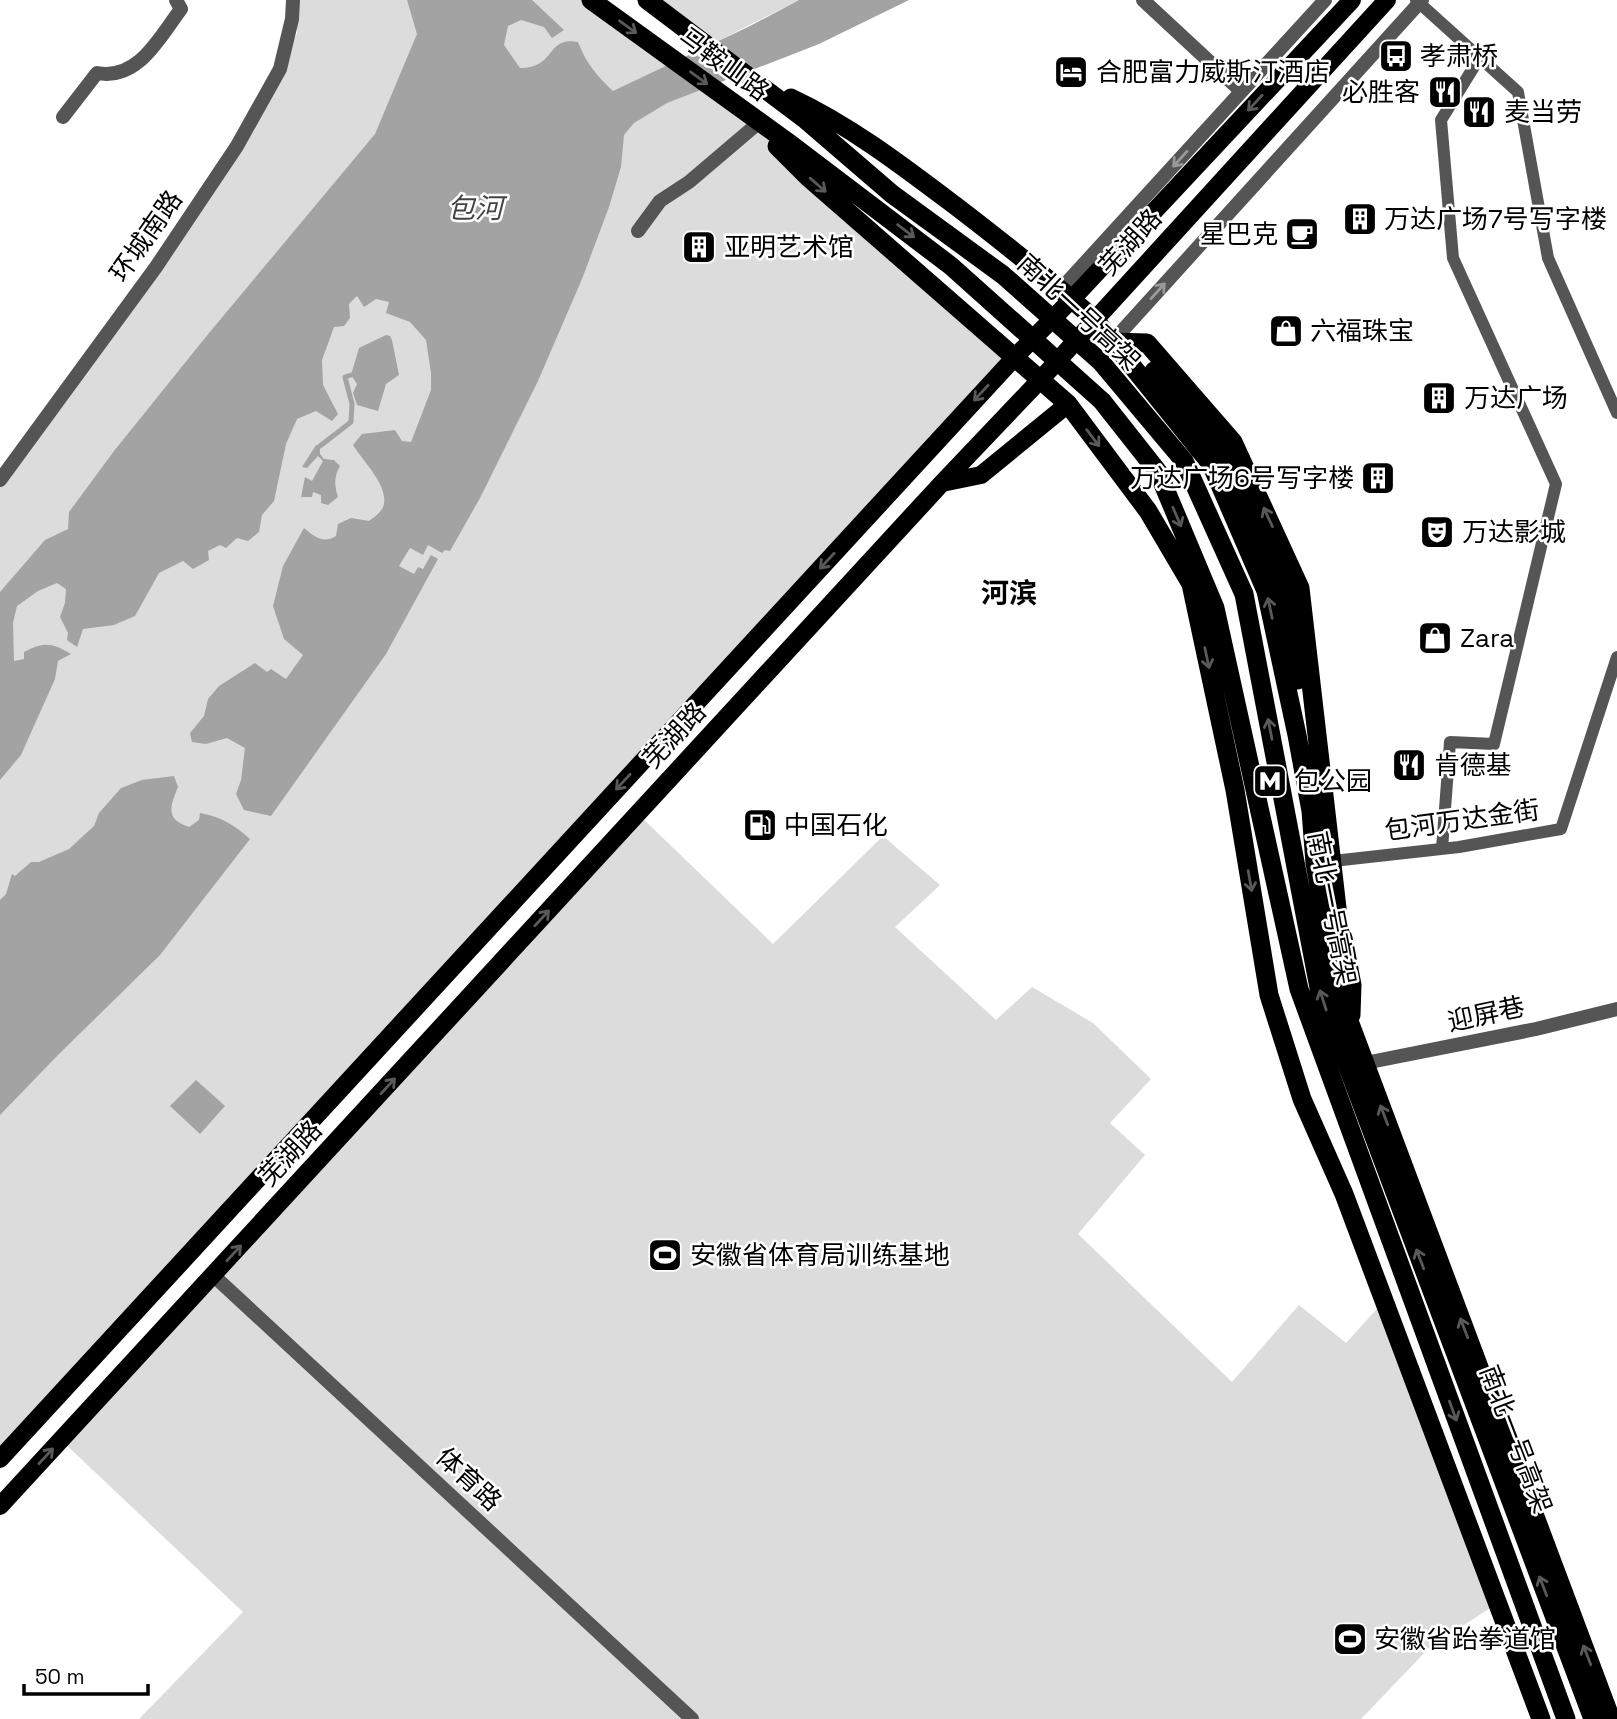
<svg xmlns="http://www.w3.org/2000/svg" width="1617" height="1719" font-family="'Space Grotesk','Noto Sans SC',sans-serif">
<style>
.green{fill:#dcdcdc}
.water{fill:#a3a3a3}
.lines{fill:none;stroke-linecap:round;stroke-linejoin:round}
.stream{stroke:#a3a3a3;stroke-width:5}
.pedestrian{stroke:#555;stroke-width:12}
.minor{stroke:#555;stroke-width:14}
.tertiary{stroke:#555;stroke-width:14}
.primary{stroke:#000;stroke-width:18}
.trunk{stroke:#000;stroke-width:19}
.oneway{stroke:#595959}
.oneway2{stroke:#999}
.labels{text-anchor:middle;dominant-baseline:central;stroke-width:5;stroke-linejoin:round;paint-order:stroke}
.poi-label{font-size:26px;fill:#000;stroke:#fff;text-anchor:start}
.street-label{font-size:26px;fill:#000;stroke:#fff}
.water-label{font-size:28px;font-style:italic;fill:#444;stroke:#fff}
.neighbourhood-label{font-size:28px;font-weight:bold;fill:#000;stroke:#fff}
</style>
<rect width="100%" height="100%" fill="#fff"/>
<path class="green" d="M 297,0 L 591,0 L 734,103 L 1015,357 L 0,1459 L 0,471 L 197,210 L 297,34 Z
M 647,0 L 799,0 L 708,46 Z
M 638,814 L 773,944 L 883,836 L 940,885 L 895,927 L 996,1020 L 1032,987 L 1093,1023 L 1151,1079 L 1110,1123 L 1145,1155 L 1078,1234 L 1232,1382 L 1299,1305 L 1346,1343 L 1384,1301 L 1498,1603 L 1430,1647 L 1361,1719 L 139,1719 L 243,1612 L 61,1440 Z"/>
<path class="water" d="M 407,0 L 532,0 L 564,30 L 552,38 L 544,27 L 521,20 L 508,26 L 504,45 L 520,68 C 557,68 545,36 578,42 C 586,63 597,76 613,91 L 750,26 L 799,0 L 909,0 L 819,44 L 667,103 L 634,123 L 624,135 L 621,167 L 609,207 L 582,279 L 538,381 L 480,498 L 450,551 L 445,550 L 442,553 L 428,545 L 423,555 L 410,548 L 399,566 L 414,574 L 418,567 L 423,569 L 431,555 L 438,559 L 386,654 L 271,816 L 244,810 L 236,794 L 241,780 L 245,748 L 227,738 L 206,744 L 192,742 L 190,733 L 204,716 L 208,699 L 219,686 L 255,663 L 267,672 L 271,669 L 286,679 L 303,655 L 284,639 L 273,606 L 283,566 L 304,528 C 315,537 323,544 336,536 L 338,524 L 351,518 L 369,521 C 373,518 379,514 382,509 C 393,490 362,460 353,445 L 362,434 L 395,430 L 402,441 L 411,442 L 431,390 L 431,373 L 426,340 L 410,322 L 386,313 L 389,302 L 376,299 L 364,307 L 357,296 L 349,304 L 350,318 L 344,326 L 334,327 L 322,360 L 323,385 L 338,414 L 332,421 L 316,411 L 297,419 L 286,444 L 274,501 L 262,515 L 259,532 L 248,541 L 237,538 L 226,548 L 220,545 L 208,551 L 209,560 L 193,569 L 183,561 L 159,573 L 135,616 L 114,625 L 83,629 L 77,647 L 67,640 L 68,633 L 60,617 L 65,603 L 66,589 L 57,583 L 38,591 L 17,606 L 13,623 L 14,661 L 24,659 L 24,652 C 44,642 51,642 71,654 L 58,661 L 55,679 L 21,755 L 0,780 L 0,592 L 45,540 L 68,529 L 69,512 L 114,451 L 209,333 L 375,134 L 417,34 Z
M 386,335 L 390,336 L 392,340 L 399,375 L 386,384 L 378,411 L 357,405 L 353,393 L 357,384 L 351,375 L 359,348 Z
M 316,445 L 320,446 L 320,454 L 324,459 L 334,460 L 340,466 C 334,477 334,484 338,497 L 328,505 L 321,503 L 321,495 L 313,492 L 312,497 L 301,497 L 305,477 L 312,481 L 323,461 L 318,456 L 307,468 L 302,467 Z
M 174,776 L 178,787 C 170,807 165,819 189,827 L 199,820 L 200,813 C 222,817 234,825 250,839 L 160,955 L 58,1055 L 0,1115 L 0,900 L 6,894 L 12,874 L 15,876 L 31,862 L 39,862 L 69,849 L 94,826 L 99,813 L 121,788 L 142,780 Z
M 196,1080 L 225,1106 L 200,1134 L 170,1106 Z"/>
<g class="lines">
<path class="stream" d="M 320,446 L 351,422 L 352,404 L 345,377 L 351,375"/>
<path class="pedestrian" d="M 1416,0 L 1518,92 L 1548,258 L 1617,413
M 1442,849 L 1450,742 L 1494,744 L 1556,484 L 1453,258 L 1441,120 L 1480,57
M 1324,862 L 1459,847 L 1561,829 L 1617,657"/>
<path class="minor" d="M 1143,0 L 1241,91
M 63,117 L 97,73 C 138,81 159,38 181,9 L 176,0
M 638,231 L 660,201 L 689,182 L 756,125
M 1060,290 L 1325,0
M 1112,342 L 1422,0
M 1365,1063 L 1536,1029 L 1617,1009
M 213,1275 L 692,1719"/>
<path class="tertiary" d="M 0,480 L 156,267 L 237,146 L 280,69 L 292,19 L 293,0"/>
<path class="primary" d="M 942,483 L 981,475 L 1068,404
M 0,1459 L 1015,357 L 1072,299 L 1352,0
M 0,1506 L 942,483 L 1041,379 L 1387,0"/>
<path class="trunk" d="M 591,0 L 793,146 L 951,266 L 1102,401 L 1158,472 L 1215,608 L 1299,989 L 1566,1719
M 647,0 L 806,120 L 892,194 L 1003,275 L 1101,362 L 1184,461 L 1244,594 L 1320,993 L 1593,1719
M 791,98 C 851,126 904,167 957,207 C 1004,243 1051,280 1095,320 L 1211,464 L 1266,591 L 1297,735 L 1311,811 L 1315,863 L 1337,989 L 1611,1719
M 777,146 L 808,177 L 1068,404 L 1148,511 L 1191,584 L 1235,790 L 1269,995 L 1302,1099 L 1344,1194 L 1541,1719
M 1112,342 L 1147,343 L 1233,442 L 1300,588 L 1342,951
M 1154,371 L 1217,445 L 1282,589 L 1298,680
M 1343,938 L 1352,985 L 1351,1015"/>
</g>
<defs><path id="oneway-shaft" d="M-6 0H5M1.5-3L5.5 0L1.5 3" fill="none" stroke-width="1.6" stroke-linecap="round" stroke-linejoin="round" transform="scale(1.75)"/></defs>
<g class="oneway">
<use href="#oneway-shaft" transform="translate(628 27) rotate(36)"/>
<use href="#oneway-shaft" transform="translate(699 78) rotate(36)"/>
<use href="#oneway-shaft" transform="translate(1255 103) rotate(133)"/>
<use href="#oneway-shaft" transform="translate(818 185) rotate(41)"/>
<use href="#oneway-shaft" transform="translate(906 231) rotate(37)"/>
<use href="#oneway-shaft" transform="translate(981 393) rotate(133)"/>
<use href="#oneway-shaft" transform="translate(1093 438) rotate(53)"/>
<use href="#oneway-shaft" transform="translate(1177 517) rotate(67)"/>
<use href="#oneway-shaft" transform="translate(1268 517) rotate(-115)"/>
<use href="#oneway-shaft" transform="translate(827 561) rotate(133)"/>
<use href="#oneway-shaft" transform="translate(1270 608) rotate(-102)"/>
<use href="#oneway-shaft" transform="translate(1207 658) rotate(78)"/>
<use href="#oneway-shaft" transform="translate(1270 729) rotate(-101)"/>
<use href="#oneway-shaft" transform="translate(623 782) rotate(133)"/>
<use href="#oneway-shaft" transform="translate(1250 881) rotate(80)"/>
<use href="#oneway-shaft" transform="translate(542 918) rotate(-47)"/>
<use href="#oneway-shaft" transform="translate(1323 1000) rotate(-108)"/>
<use href="#oneway-shaft" transform="translate(388 1086) rotate(-47)"/>
<use href="#oneway-shaft" transform="translate(1384 1115) rotate(-111)"/>
<use href="#oneway-shaft" transform="translate(234 1253) rotate(-47)"/>
<use href="#oneway-shaft" transform="translate(1420 1259) rotate(-111)"/>
<use href="#oneway-shaft" transform="translate(1464 1328) rotate(-111)"/>
<use href="#oneway-shaft" transform="translate(1453 1411) rotate(70)"/>
<use href="#oneway-shaft" transform="translate(46 1456) rotate(-47)"/>
<use href="#oneway-shaft" transform="translate(1543 1586) rotate(-111)"/>
<use href="#oneway-shaft" transform="translate(1587 1655) rotate(-111)"/>
</g>
<g class="oneway2">
<use href="#oneway-shaft" transform="translate(1180 159) rotate(132)"/>
<use href="#oneway-shaft" transform="translate(1158 291) rotate(-48)"/>
</g>
<defs>
<g id="bus-square" transform="scale(1.75)"><rect x="-9" y="-9" width="18" height="18" rx="4" fill="#000" stroke="#fff"/><path d="M-5-6H5V4H4V6H2V4H-2V6H-4V4H-5ZM-3.5-4V0h7V-4ZM-3.5 1.2v1.5H-2V1.2ZM2 1.2v1.5H3.5V1.2Z" fill="#fff"/></g>
<g id="hotel-square" transform="scale(1.75)"><rect x="-9" y="-9" width="18" height="18" rx="4" fill="#000" stroke="#fff"/><path d="M-6-4.5h1.5V1H6V5H4.5V3h-9V5H-6ZM-4 0a1.8 1.8 0 1 1 3.6 0ZM.5 0V-2.5h3Q6-2.5 6 0Z" fill="#fff"/></g>
<g id="restaurant-square" transform="scale(1.75)"><rect x="-9" y="-9" width="18" height="18" rx="4" fill="#000" stroke="#fff"/><path d="M-5-6h1v4h1v-4h1v4h1v-4h1v5L-1.5 .5V6h-2V.5L-5-1ZM5-6V6H3V1.5H1.5Q1.5-4 5-6Z" fill="#fff"/></g>
<g id="building-square" transform="scale(1.75)"><rect x="-9" y="-9" width="18" height="18" rx="4" fill="#000" stroke="#fff"/><path d="M-4-6H4V6H1V3H-1V6H-4ZM-2.5-4.3h1.7v1.8h-1.7ZM.8-4.3h1.7v1.8H.8ZM-2.5-1h1.7V.8h-1.7ZM.8-1h1.7V.8H.8Z" fill="#fff"/></g>
<g id="cafe-square" transform="scale(1.75)"><rect x="-9" y="-9" width="18" height="18" rx="4" fill="#000" stroke="#fff"/><path d="M-5.5-4.5H6V0H3Q3 3.5 0 3.5H-2.5Q-5.5 3.5-5.5 0ZM3-3.2v2h1.7v-2ZM-6 4.5H4V6H-6Z" fill="#fff"/></g>
<g id="shop-square" transform="scale(1.75)"><rect x="-9" y="-9" width="18" height="18" rx="4" fill="#000" stroke="#fff"/><path d="M-5-2.5h2.3a2.7 3.5 0 0 1 5.4 0H5L5.5 6h-11ZM-1.5-2.5h3a1.5 2.3 0 0 0-3 0Z" fill="#fff"/></g>
<g id="theatre-square" transform="scale(1.75)"><rect x="-9" y="-9" width="18" height="18" rx="4" fill="#000" stroke="#fff"/><path d="M-5-5.5Q0-4 5-5.5V0Q5 5 0 6Q-5 5-5 0ZM-3.3-2.5H-1v1.5H-3.3ZM1-2.5H3.3v1.5H1ZM-2.8 1Q0 5.5 2.8 1Z" fill="#fff"/></g>
<g id="metro-square" transform="scale(1.75)"><rect x="-9" y="-9" width="18" height="18" rx="4" fill="#000" stroke="#fff"/><path d="M-5.5 5V-5H-3L0 0L3-5H5.5V5H3V-.5L0 4L-3-.5V5Z" fill="#fff"/></g>
<g id="fuel-square" transform="scale(1.75)"><rect x="-9" y="-9" width="18" height="18" rx="4" fill="#000" stroke="#fff"/><path d="M-5.5-6h7V0h2V4h1.3V-2.5L3-4.5l.8-.8L6-3V5H2.5V1h-1V6h-7ZM-4.2-4.7v3.2H.2V-4.7Z" fill="#fff"/></g>
<g id="stadium-square" transform="scale(1.75)"><rect x="-9" y="-9" width="18" height="18" rx="4" fill="#000" stroke="#fff"/><path d="M0-5a6.5 5 0 1 0 0 10a6.5 5 0 1 0 0-10ZM-3.5-1.8h7v3.6h-7Z" fill="#fff"/></g>
</defs>
<g fill-rule="evenodd">
<use href="#bus-square" x="1396" y="56"/>
<use href="#hotel-square" x="1071" y="72"/>
<use href="#restaurant-square" x="1445" y="92"/>
<use href="#restaurant-square" x="1479" y="112"/>
<use href="#building-square" x="1360" y="219"/>
<use href="#cafe-square" x="1302" y="234"/>
<use href="#building-square" x="699" y="247"/>
<use href="#shop-square" x="1286" y="331"/>
<use href="#building-square" x="1439" y="398"/>
<use href="#building-square" x="1378" y="478"/>
<use href="#theatre-square" x="1437" y="532"/>
<use href="#shop-square" x="1435" y="638"/>
<use href="#restaurant-square" x="1409" y="765"/>
<use href="#metro-square" x="1270" y="781"/>
<use href="#fuel-square" x="760" y="825"/>
<use href="#stadium-square" x="665" y="1255"/>
<use href="#stadium-square" x="1350" y="1639"/>
</g>
<g class="labels">
<g class="poi-label">
<text x="1420" y="56">孝肃桥</text>
<text x="1096" y="72">合肥富力威斯汀酒店</text>
<text x="1420" y="92" text-anchor="end">必胜客</text>
<text x="1504" y="112">麦当劳</text>
<text x="1384" y="219">万达广场7号写字楼</text>
<text x="1278" y="234" text-anchor="end">星巴克</text>
<text x="724" y="247">亚明艺术馆</text>
<text x="1310" y="331">六福珠宝</text>
<text x="1464" y="398">万达广场</text>
<text x="1354" y="478" text-anchor="end">万达广场6号写字楼</text>
<text x="1462" y="532">万达影城</text>
<text x="1460" y="638">Zara</text>
<text x="1434" y="765">肯德基</text>
<text x="1294" y="781">包公园</text>
<text x="784" y="825">中国石化</text>
<text x="690" y="1255">安徽省体育局训练基地</text>
<text x="1374" y="1639">安徽省跆拳道馆</text>
</g>
<g class="street-label">
<text transform="translate(724 64) rotate(36)">马鞍山路</text>
<text transform="translate(146 236) rotate(-55)">环城南路</text>
<text transform="translate(1130 242) rotate(-48)">芜湖路</text>
<text transform="translate(1079 312) rotate(43)">南北一号高架</text>
<text transform="translate(674 735) rotate(-47)">芜湖路</text>
<text transform="translate(1462 820) rotate(-8)">包河万达金街</text>
<text transform="translate(1332 908) rotate(79)">南北一号高架</text>
<text transform="translate(1486 1014) rotate(-12)">迎屏巷</text>
<text transform="translate(290 1153) rotate(-47)">芜湖路</text>
<text transform="translate(1516 1439) rotate(69)">南北一号高架</text>
<text transform="translate(469 1479) rotate(43)">体育路</text>
</g>
<g class="water-label">
<text x="475" y="208">包河</text>
</g>
<g class="neighbourhood-label">
<text x="1009" y="593">河滨</text>
</g>
</g>
<path d="M24 1684v10h124v-10" fill="none" stroke="#000000" stroke-width="3.5"/>
<text x="35" y="1684" font-size="21" fill="#000000" stroke="#ffffff" stroke-width="5" paint-order="stroke">50 m</text>
</svg>
